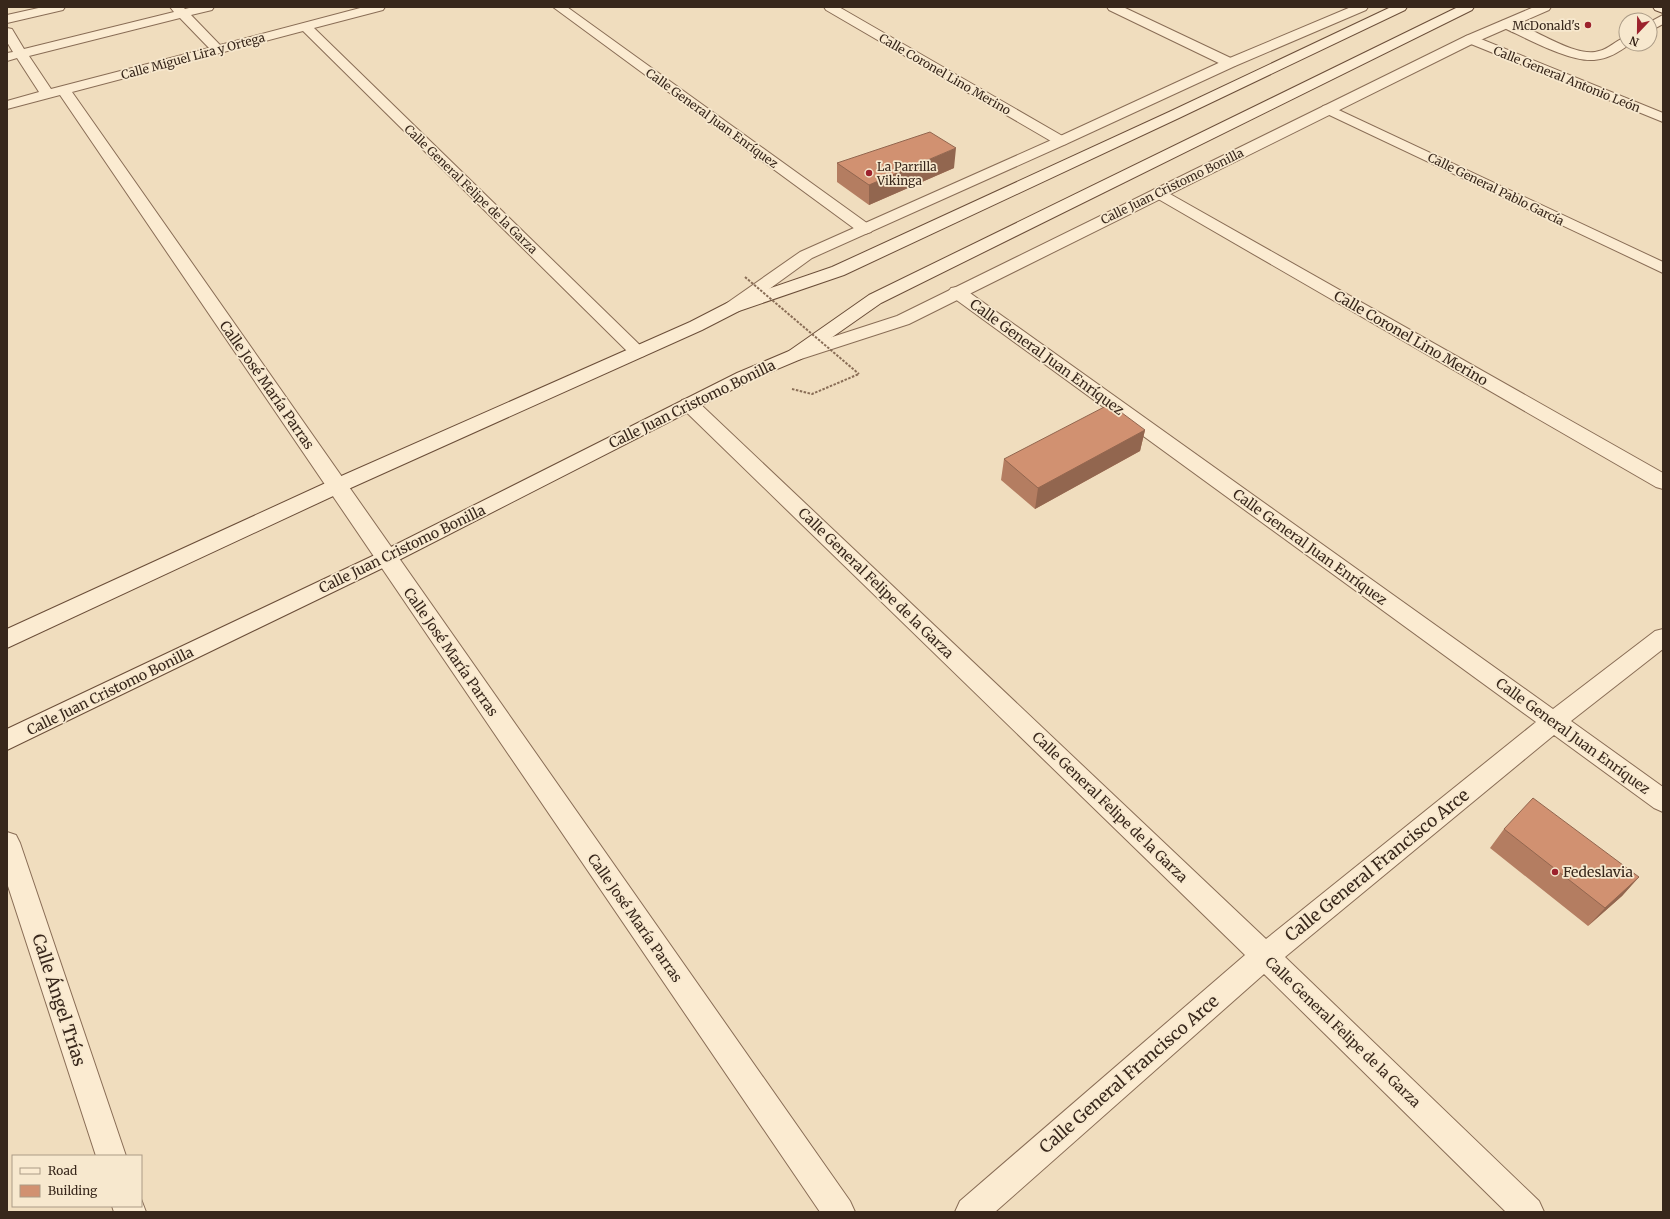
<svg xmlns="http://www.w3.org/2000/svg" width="1670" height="1219" font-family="Merriweather,serif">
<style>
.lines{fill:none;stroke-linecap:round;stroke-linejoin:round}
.service-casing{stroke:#896d56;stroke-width:2}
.minor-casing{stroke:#896d56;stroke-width:2}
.tertiary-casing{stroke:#896d56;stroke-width:2}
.secondary-casing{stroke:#6b4e39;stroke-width:2}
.path{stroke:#896d56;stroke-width:2;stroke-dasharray:2.5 1.5;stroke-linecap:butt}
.service{fill:#fbebd1;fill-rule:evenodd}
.minor{fill:#fbebd1;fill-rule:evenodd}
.tertiary{fill:#fbebd1;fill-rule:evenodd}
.secondary{fill:#fbebd1;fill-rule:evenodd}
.path-bridge{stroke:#896d56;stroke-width:2;stroke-dasharray:2.5 1.5;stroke-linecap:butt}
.wall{fill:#b47d61}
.shaded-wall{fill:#92664f}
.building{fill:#d19171;stroke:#92664f}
.poi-dot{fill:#9c222d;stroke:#f7e8ce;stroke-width:1.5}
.labels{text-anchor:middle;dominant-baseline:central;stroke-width:3.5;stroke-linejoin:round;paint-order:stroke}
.far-poi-label{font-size:12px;fill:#38271b;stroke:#f7e8ce;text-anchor:end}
.far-street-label{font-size:12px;fill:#38271b;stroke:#f7e8ce}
.street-label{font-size:14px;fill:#38271b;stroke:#f7e8ce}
.poi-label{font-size:14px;fill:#38271b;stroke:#f7e8ce;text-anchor:start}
.near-street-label{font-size:17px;fill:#38271b;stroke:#f7e8ce}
</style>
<rect width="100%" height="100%" fill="#f0ddbe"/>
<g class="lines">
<g class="service-casing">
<path id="service" d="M 1663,15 L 1663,24 L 1650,31 L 1650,22 Z
M 1507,20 C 1531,26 1575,59 1599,51 C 1609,49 1616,40 1626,37 L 1626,44 L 1630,44 C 1619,52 1608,59 1594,60 C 1569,62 1526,38 1502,27 L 1501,24 L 1502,21 Z"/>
</g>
<g class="minor-casing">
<path id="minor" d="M 43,7 L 65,7 L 63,10 L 7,23 L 7,15 Z
M 170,7 L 183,7 L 185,9 L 193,7 L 214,7 L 212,10 L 191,15 L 220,45 L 364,7 L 385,7 L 383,10 L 314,28 L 647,352 L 644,356 L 638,357 L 632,356 L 303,31 L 72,92 L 850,1201 L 855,1212 L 820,1212 L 60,95 L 7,109 L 7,101 L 39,92 L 17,58 L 7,61 L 7,53 L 13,52 L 7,42 L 7,28 L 12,29 L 24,49 L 174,12 ZM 180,18 L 209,48 L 51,89 L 29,56 Z
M 553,7 L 567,7 L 871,226 L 873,229 L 871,232 L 865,234 L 859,232 Z
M 824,7 L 839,7 L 1066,138 L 1068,141 L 1066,144 L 1061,145 L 1056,144 L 826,10 Z
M 1107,7 L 1123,7 L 1235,60 L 1237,63 L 1235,66 L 1225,66 L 1109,10 Z
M 1471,35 L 1663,113 L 1663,122 L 1466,42 L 1464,39 L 1466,36 Z
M 1328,105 L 1663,262 L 1663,273 L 1323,112 L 1321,109 L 1323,106 Z
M 1158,188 L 1163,190 L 1663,473 L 1663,489 L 1656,487 L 1153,196 L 1150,193 L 1153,190 Z
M 957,287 L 963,288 L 1553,709 L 1655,631 L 1663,629 L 1663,649 L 1571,721 L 1663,787 L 1663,812 L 1654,808 L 1554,735 L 1285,957 L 1539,1201 L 1544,1212 L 1506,1212 L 1264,974 L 995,1212 L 955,1212 L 960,1201 L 1245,955 L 682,408 L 680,404 L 682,400 L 689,398 L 696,400 L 1266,939 L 1536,722 L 951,296 L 948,292 L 951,288 Z
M 7,832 L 16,835 L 20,843 L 126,1156 L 96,1156 L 7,883 Z
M 141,1199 L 146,1212 L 114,1212 L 112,1206 L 141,1206 Z"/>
</g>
<g class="tertiary-casing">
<path id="tertiary" d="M 1351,7 L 1368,7 L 1366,10 L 1235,66 L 1066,144 L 812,258 L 739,311 L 733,312 L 727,311 L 724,307 L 727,303 L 800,252 L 1056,138 L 1225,60 Z
M 1534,7 L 1551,7 L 1549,10 L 1476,42 L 909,324 L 801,359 L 795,360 L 789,359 L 786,355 L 789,351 L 897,316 L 1466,36 Z"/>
</g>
<g class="secondary-casing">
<path id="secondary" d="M 1391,7 L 1407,7 L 1405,10 L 1179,118 L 844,275 L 739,311 L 702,330 L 344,491 L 7,648 L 7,629 L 330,481 L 690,322 L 727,303 L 832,267 L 1169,112 Z
M 1458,7 L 1474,7 L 1472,10 L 881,303 L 801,359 L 749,381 L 393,563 L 7,750 L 7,729 L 379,553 L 737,373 L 789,351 L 869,295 Z
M 1653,7 L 1663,7 L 1663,13 L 1655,10 Z"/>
</g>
<path class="path" d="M 792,389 L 812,394 L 859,374"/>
<use href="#service" class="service"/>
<use href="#minor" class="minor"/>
<use href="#tertiary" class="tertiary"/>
<use href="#secondary" class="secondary"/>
<path class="path-bridge" d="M 745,277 L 859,374"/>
</g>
<path class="wall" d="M 837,163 L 954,168 L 869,205 L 837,182 Z
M 1145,430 L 1140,451 L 1035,509 L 1001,480 L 1004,459 Z
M 1504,829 L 1639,877 L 1622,896 L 1588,926 L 1490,848 Z"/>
<path class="shaded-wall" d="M 956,148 L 954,168 L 869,205 L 869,185 Z
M 1145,430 L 1140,451 L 1035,509 L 1038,488 Z
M 1639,877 L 1622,896 L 1588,926 L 1605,908 Z"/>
<path class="building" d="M 930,132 L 956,148 L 869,185 L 837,163 Z
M 1110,404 L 1145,430 L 1038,488 L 1004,459 Z
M 1533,798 L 1639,877 L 1605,908 L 1504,829 Z"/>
<g class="poi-dot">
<circle cx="1588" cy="25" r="4"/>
<circle cx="869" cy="173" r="4"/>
<circle cx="1555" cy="872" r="4"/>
</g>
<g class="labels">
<g class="far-poi-label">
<text x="1580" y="25">McDonald's</text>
<text x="877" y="166" text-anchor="start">La Parrilla<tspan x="877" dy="14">Vikinga</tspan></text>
</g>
<g class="far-street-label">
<text transform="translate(193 56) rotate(-15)">Calle Miguel Lira y Ortega</text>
<text transform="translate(945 74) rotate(30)">Calle Coronel Lino Merino</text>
<text transform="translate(1567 79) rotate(22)">Calle General Antonio León</text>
<text transform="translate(712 118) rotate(36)">Calle General Juan Enríquez</text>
<text transform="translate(1172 186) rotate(-26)">Calle Juan Cristomo Bonilla</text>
<text transform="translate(471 189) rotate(44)">Calle General Felipe de la Garza</text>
<text transform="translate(1496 189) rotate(26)">Calle General Pablo García</text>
</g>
<g class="street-label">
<text transform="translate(1411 338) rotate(30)">Calle Coronel Lino Merino</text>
<text transform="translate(1047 357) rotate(36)">Calle General Juan Enríquez</text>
<text transform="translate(267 385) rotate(55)">Calle José María Parras</text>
<text transform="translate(692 404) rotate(-26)">Calle Juan Cristomo Bonilla</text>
<text transform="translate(1310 547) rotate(36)">Calle General Juan Enríquez</text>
<text transform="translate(402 549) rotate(-26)">Calle Juan Cristomo Bonilla</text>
<text transform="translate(876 583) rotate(44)">Calle General Felipe de la Garza</text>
<text transform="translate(451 652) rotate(55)">Calle José María Parras</text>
<text transform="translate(110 691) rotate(-26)">Calle Juan Cristomo Bonilla</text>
<text transform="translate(1573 736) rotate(36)">Calle General Juan Enríquez</text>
<text transform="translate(1110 807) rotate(44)">Calle General Felipe de la Garza</text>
<text transform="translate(635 918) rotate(55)">Calle José María Parras</text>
<text transform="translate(1343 1032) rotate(44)">Calle General Felipe de la Garza</text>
</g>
<g class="poi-label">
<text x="1563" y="872">Fedeslavia</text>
</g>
<g class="near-street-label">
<text transform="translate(1377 865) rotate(-39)">Calle General Francisco Arce</text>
<text transform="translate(59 1000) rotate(72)">Calle Ángel Trías</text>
<text transform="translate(1129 1074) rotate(-41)">Calle General Francisco Arce</text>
</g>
</g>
<rect width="1670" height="1219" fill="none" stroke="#38271b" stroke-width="16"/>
<rect x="12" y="1155" width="130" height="52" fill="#f7e8ce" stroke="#ab9b86"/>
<rect x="20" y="1168" width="20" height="6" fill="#fbebd1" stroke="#ab9b86"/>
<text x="48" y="1175" font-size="12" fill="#38271b">Road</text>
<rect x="20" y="1185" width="20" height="12" fill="#d19171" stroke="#ab9b86"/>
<text x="48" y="1195" font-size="12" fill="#38271b">Building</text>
<g transform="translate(1638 32) rotate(202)"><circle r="19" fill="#f7e8ce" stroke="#ab9b86"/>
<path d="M0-3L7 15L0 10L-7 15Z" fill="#9c222d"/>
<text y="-6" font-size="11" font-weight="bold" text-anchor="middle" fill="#38271b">N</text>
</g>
</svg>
